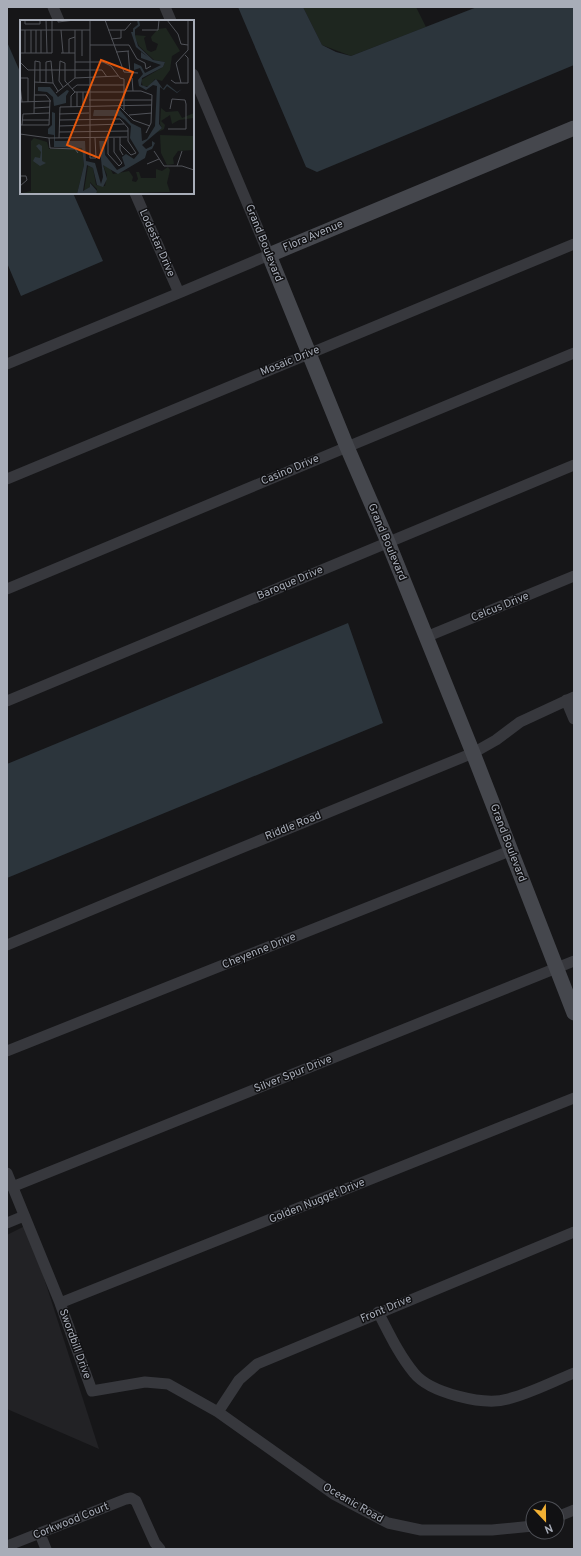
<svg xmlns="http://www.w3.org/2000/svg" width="581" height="1556" font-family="Overpass,sans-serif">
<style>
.built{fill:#222225}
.green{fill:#1e261f}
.water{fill:#2c353c}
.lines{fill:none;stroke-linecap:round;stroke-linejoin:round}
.street{stroke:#37383d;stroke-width:11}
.secondary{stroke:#45474d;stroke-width:15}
.labels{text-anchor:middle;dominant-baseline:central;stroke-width:3;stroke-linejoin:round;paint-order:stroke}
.street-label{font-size:11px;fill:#a8adb8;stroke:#111113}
.inset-river{fill:none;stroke:#2c353c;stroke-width:2}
.inset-road{fill:none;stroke:#505258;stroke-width:1}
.view{fill:#e8590c;fill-opacity:0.15;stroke:#e8590c;stroke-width:2}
.inset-edge{fill:none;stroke:#a8adb8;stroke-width:2}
</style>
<rect width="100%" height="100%" fill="#161618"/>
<path class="built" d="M 27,1225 L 99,1449 L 7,1409 L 7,1235 Z"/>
<path class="green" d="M 303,7 L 416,7 L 426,27 L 351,56 L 322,45 Z"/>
<path class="water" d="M 238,7 L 303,7 L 322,45 L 336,52 L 351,56 L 477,7 L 574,7 L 574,65 L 317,172 L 306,167 Z
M 7,42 L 21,74 L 21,193 L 73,193 L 103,261 L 21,296 L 7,263 Z
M 348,623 L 383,723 L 7,878 L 7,764 Z"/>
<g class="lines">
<path class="street" d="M 53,7 L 59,21
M 165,7 L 171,21
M 135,193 L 179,293
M 7,364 L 179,293 L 269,255 L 193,74
M 7,479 L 574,244
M 7,589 L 347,447 L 574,353
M 426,637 L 574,576
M 566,700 L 574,719
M 7,701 L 574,465
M 7,945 L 163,880 L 473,753 L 496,740 L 520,722 L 574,697
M 7,1051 L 512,850
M 7,1173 L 60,1303 L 92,1391 L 145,1382 L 168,1384 L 218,1412 L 335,1495 L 388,1523 L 421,1530 L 492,1530 L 533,1526
M 12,1187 L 574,961
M 7,1223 L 24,1216
M 60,1303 L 574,1098
M 378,1312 C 389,1333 399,1355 414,1373 C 430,1393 484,1406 508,1399 C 531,1393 552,1382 574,1373
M 218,1412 L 239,1380 L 257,1364 L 574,1232
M 557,1517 L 574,1510
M 40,1534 L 46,1549
M 7,1546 L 126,1499 L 131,1498 L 136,1501 L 155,1543 L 160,1549"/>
<path class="secondary" d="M 574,128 L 269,255 L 347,447 L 388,542 L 473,753 L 574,1013"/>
</g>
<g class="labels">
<g class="street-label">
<text transform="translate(313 236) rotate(-23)">Flora Avenue</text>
<text transform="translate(157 243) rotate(66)">Lodestar Drive</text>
<text transform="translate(264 243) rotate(68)">Grand Boulevard</text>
<text transform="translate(290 361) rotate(-22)">Mosaic Drive</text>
<text transform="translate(290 470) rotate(-23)">Casino Drive</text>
<text transform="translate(387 542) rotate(67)">Grand Boulevard</text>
<text transform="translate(290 583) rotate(-23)">Baroque Drive</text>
<text transform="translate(500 607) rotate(-22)">Celcus Drive</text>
<text transform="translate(293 826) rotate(-22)">Riddle Road</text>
<text transform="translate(508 843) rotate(69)">Grand Boulevard</text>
<text transform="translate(259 951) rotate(-22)">Cheyenne Drive</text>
<text transform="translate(293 1074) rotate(-22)">Silver Spur Drive</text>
<text transform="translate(317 1201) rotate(-22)">Golden Nugget Drive</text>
<text transform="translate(386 1309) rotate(-23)">Front Drive</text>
<text transform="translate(75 1344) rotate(70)">Swordbill Drive</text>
<text transform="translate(353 1503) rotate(30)">Oceanic Road</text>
<text transform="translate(71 1521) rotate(-22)">Corkwood Court</text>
</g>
</g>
<g transform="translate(20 20)">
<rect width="174" height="174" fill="#161618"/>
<path d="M 146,8 L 160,31 L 152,36 L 150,50 L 142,61 L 135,59 L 129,66 L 123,66 L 121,60 L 143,47 L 145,42 L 134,40 L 119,26 L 114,15 L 126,16 L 124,18 L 127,30 L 131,32 L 136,30 L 138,24 L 132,21 L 131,17 L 138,9 ZM 141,88 L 146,92 L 158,91 L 162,98 L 174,93 L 174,98 L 159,100 L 152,104 L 150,95 L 141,101 L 145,105 L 144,109 L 136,113 L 142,108 L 140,104 ZM 140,115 L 174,116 L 174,130 L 158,131 L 153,138 L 154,144 L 147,145 L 141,133 ZM 14,118 L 27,122 L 29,129 L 62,128 L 64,145 L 57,174 L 2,173 L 11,171 L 11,121 ZM 83,145 L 90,148 L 93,154 L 109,151 L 113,157 L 112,161 L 116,162 L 118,159 L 116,152 L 119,152 L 121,158 L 136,158 L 136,149 L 142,151 L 148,147 L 150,150 L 147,163 L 150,172 L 76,174 L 77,169 L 70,162 L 70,167 L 64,171 L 68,146 L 73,148 L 76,165 L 85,166 L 87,155 Z" fill="#1e261f"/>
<path d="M 111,12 L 114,12 L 118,26 L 133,40 L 145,42 L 143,47 L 122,58 L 121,65 L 127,67 L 136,59 L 143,69 L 147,64 L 157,72 L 162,69 L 170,70 L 162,69 L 157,73 L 147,66 L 144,70 L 140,67 L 139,104 L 142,108 L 122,125 L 126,129 L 132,126 L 132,121 L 135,123 L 132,129 L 127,131 L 125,138 L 98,154 L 83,145 L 87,159 L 83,167 L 77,165 L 73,148 L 67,145 L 63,171 L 70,167 L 70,163 L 77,171 L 76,174 L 57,174 L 64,145 L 62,128 L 34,127 L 34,115 L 28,114 L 28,109 L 32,105 L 32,92 L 35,93 L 35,121 L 65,121 L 66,141 L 75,143 L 81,164 L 83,157 L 79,121 L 84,121 L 85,135 L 97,150 L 105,146 L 102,137 L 106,134 L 114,139 L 119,133 L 110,118 L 111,106 L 105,100 L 99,96 L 73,96 L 74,90 L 100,90 L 111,103 L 121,108 L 122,121 L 127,119 L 135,106 L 137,66 L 133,65 L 126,70 L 119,66 L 118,60 L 123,54 L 120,48 L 114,50 L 114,43 L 121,46 L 125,53 L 141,45 L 121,38 L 121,32 L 128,37 L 116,27 ZM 18,67 L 30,67 L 38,77 L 47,70 L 49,71 L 46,76 L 46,83 L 34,86 L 33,77 L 27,72 L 18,71 ZM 19,124 L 22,126 L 22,141 L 26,143 L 20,146 L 13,141 L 15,137 L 20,138 L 21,132 L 16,126 Z" fill="#2c353c"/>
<path class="inset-river" d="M 114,15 L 114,9 L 119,5 L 118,0"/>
<path class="inset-road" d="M 5,0 L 5,4 L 20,4 L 20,0M 26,0 L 27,33M 38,0 L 38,2 L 55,0M 70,0 L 70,138 L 76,138 L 75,118M 85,0 L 104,52 L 118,53M 147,0 L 158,14 L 161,24 L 168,25M 0,10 L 70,10M 41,10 L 43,33M 62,10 L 62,36M 88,10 L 105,10 L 111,3M 122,10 L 138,10 L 139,0M 91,19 L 101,18 L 101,10M 70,25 L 109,25 L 117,39 L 125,43 L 126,49 L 131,46M 108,31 L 110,53M 96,32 L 109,31M 0,33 L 32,33 L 32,0M 5,33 L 5,10M 11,33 L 11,10M 16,33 L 16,10M 21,33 L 21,10M 41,33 L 55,33M 49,33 L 49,19 L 55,17M 0,42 L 8,50 L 82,50 L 87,57M 55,42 L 83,42 L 91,46 L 100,58 L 104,59 L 104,90M 0,58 L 8,58 L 8,82M 55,58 L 55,10M 112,58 L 113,71M 151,60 L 155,63 L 168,63 L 168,38 L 165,35M 14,62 L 33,63M 26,63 L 26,42 L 31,41 L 33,63 L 38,71M 161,63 L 156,43 L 168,30 L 168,0M 0,66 L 2,82M 43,67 L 39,61 L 40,41 L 45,43 L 45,61 L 55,72M 52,69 L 57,65 L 104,65M 104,71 L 121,71 L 132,75 L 131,103 L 126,113M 55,72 L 104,72M 36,73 L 55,58 L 98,56M 69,80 L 132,80M 0,82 L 31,81M 99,86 L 113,100 L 130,106M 51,87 L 51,76 L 55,72M 57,87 L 57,72M 63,87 L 63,72M 14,88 L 30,87M 150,89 L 152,79 L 165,80 L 166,84M 14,94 L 15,41 L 20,42 L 20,62M 39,94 L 69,93M 109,95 L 132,93M 2,100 L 29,100M 39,100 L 100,99 L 108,108 L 108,121 L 116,133 L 111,135 L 100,124M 0,105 L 29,105 L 30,80 L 26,75 L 14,75M 2,105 L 3,94 L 29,93M 39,106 L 104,104M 148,109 L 166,109 L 166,84M 39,112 L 108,111M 0,114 L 29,118 L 107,117M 100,117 L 100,130 L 103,135M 29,118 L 30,128 L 55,129 L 58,133M 39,118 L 40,87 L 132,85M 88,118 L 88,134 L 99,146 L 102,143 L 94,132 L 94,118M 134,131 L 144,146 L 162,146 L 174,150M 127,144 L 139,139M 157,146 L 162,131M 0,156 L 6,156 L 7,160 L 0,166"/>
<path class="view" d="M 81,40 L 113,52 L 79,138 L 47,125 Z"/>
<rect width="174" height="174" class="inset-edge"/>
</g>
<rect width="581" height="1556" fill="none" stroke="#a8adb8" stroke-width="16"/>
<g transform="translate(545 1520) rotate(158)"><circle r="19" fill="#111113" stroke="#4d4f55"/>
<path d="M0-3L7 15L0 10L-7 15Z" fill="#f2b134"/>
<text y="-6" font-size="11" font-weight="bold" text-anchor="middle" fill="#a8adb8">N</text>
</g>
</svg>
